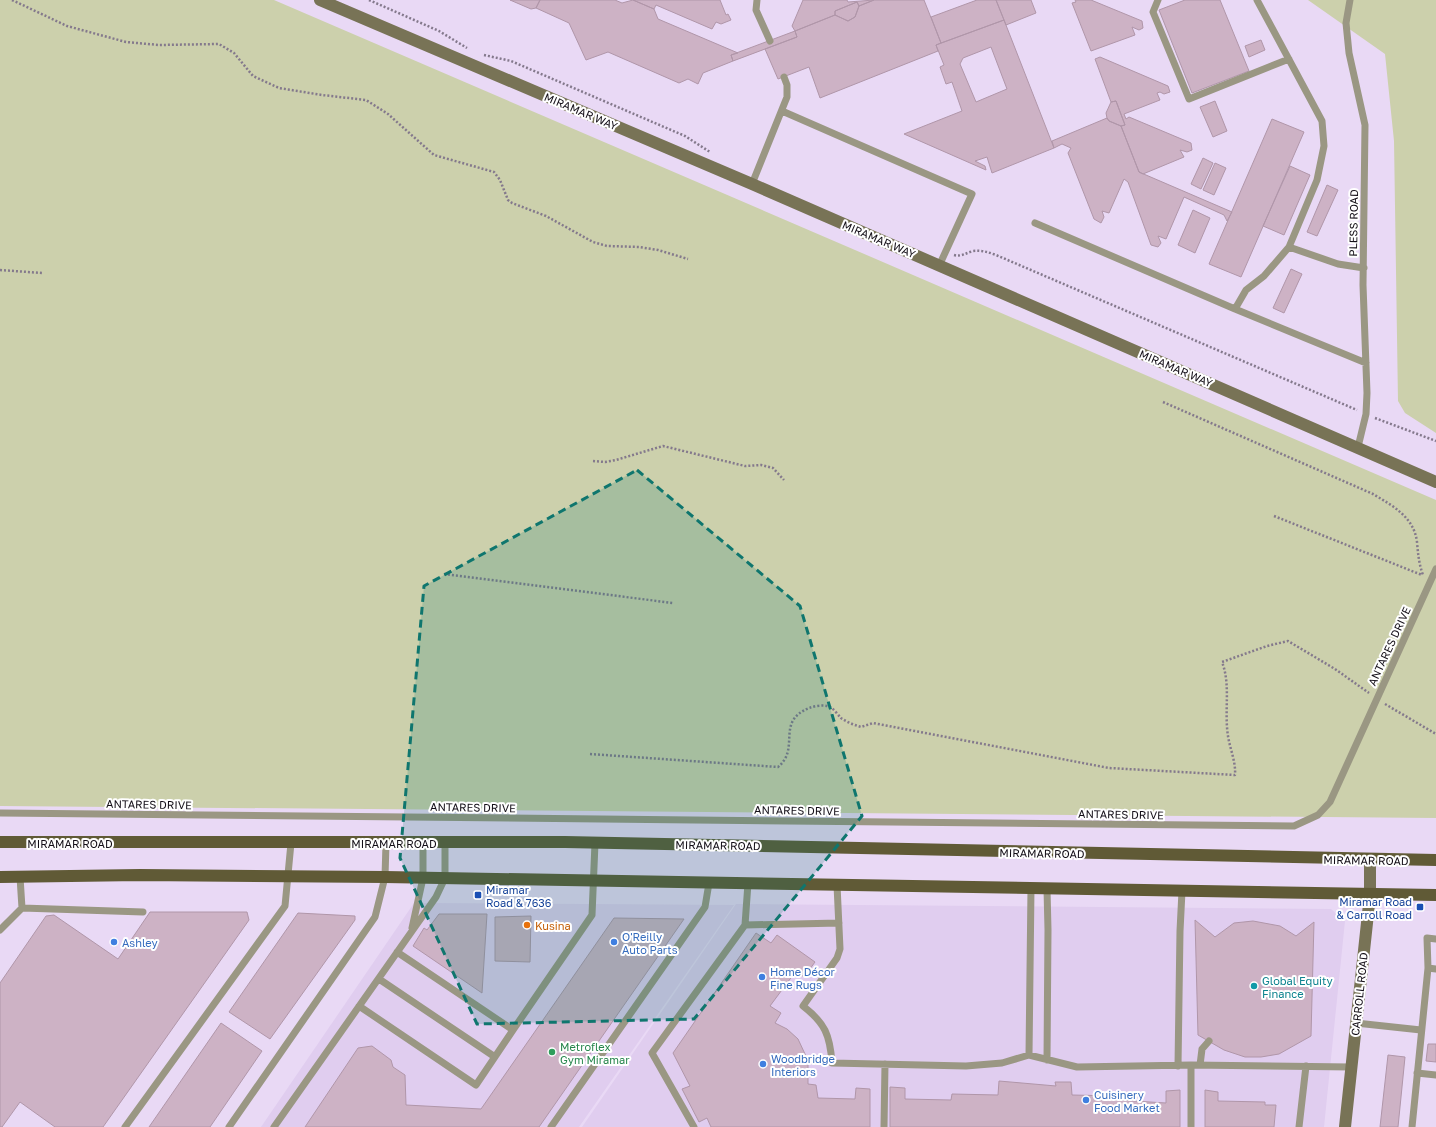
<svg xmlns="http://www.w3.org/2000/svg" width="1436" height="1127" font-family="'Golos Text',sans-serif">
<style>
.built{fill:#e0cdef}
.green{fill:#ccd0ac}
.building{fill:#cdb2c5;stroke:#b096a9;fill-rule:evenodd}
.lines{fill:none;stroke-linecap:round;stroke-linejoin:round}
.path{stroke:#84798c;stroke-width:2.5;stroke-dasharray:2 2;stroke-linecap:butt}
.lane{stroke:#9a9783;stroke-width:7}
.secondary{stroke:#787356;stroke-width:12}
.primary{stroke:#605a36;stroke-width:12}
.marked{fill:#0f766e;fill-opacity:0.2;stroke:#0f766e;stroke-width:3;stroke-dasharray:8 5;stroke-linejoin:round}
.transit-dot{fill:#1a4fb4;stroke:#fff;stroke-width:1.5}
.food-dot{fill:#e8710a;stroke:#fff;stroke-width:1.5}
.shop-dot{fill:#3f7fe0;stroke:#fff;stroke-width:1.5}
.culture-dot{fill:#0f9aa8;stroke:#fff;stroke-width:1.5}
.leisure-dot{fill:#2e9e5b;stroke:#fff;stroke-width:1.5}
.labels{text-anchor:middle;dominant-baseline:central;stroke-width:4;stroke-linejoin:round;paint-order:stroke}
.street-label{font-size:11px;fill:#130e17;stroke:#fff}
.transit-label{font-size:11px;fill:#164399;stroke:#fff;text-anchor:start}
.food-label{font-size:11px;fill:#c56008;stroke:#fff;text-anchor:start}
.shop-label{font-size:11px;fill:#366cbe;stroke:#fff;text-anchor:start}
.culture-label{font-size:11px;fill:#0d838f;stroke:#fff;text-anchor:start}
.leisure-label{font-size:11px;fill:#27864d;stroke:#fff;text-anchor:start}
</style>
<rect width="100%" height="100%" fill="#e9d9f5"/>
<path class="built" d="M 414,903 L 734,905 L 579,1127 L 261,1127 Z
M 736,904 L 1331,909 L 1345,921 L 1324,1127 L 582,1127 Z"/>
<path class="green" d="M 0,0 L 274,0 L 1436,500 L 1436,818 L 0,806 Z
M 1308,0 L 1436,0 L 1436,433 L 1405,413 L 1398,401 L 1394,141 L 1385,54 Z"/>
<path class="building" d="M 510,0 L 540,0 L 536,8 L 531,9 Z
M 540,0 L 615,0 L 622,3 L 633,0 L 654,9 L 658,19 L 738,53 L 731,55 L 733,61 L 703,73 L 698,84 L 688,79 L 679,83 L 608,52 L 586,60 L 569,23 L 536,8 Z
M 633,0 L 720,0 L 726,15 L 728,14 L 731,20 L 721,24 L 716,22 L 712,29 L 656,5 L 654,9 Z
M 803,0 L 847,0 L 848,2 L 874,0 L 859,6 L 857,2 L 835,11 L 835,15 L 795,31 L 792,26 Z
M 874,0 L 924,0 L 941,43 L 936,45 L 938,51 L 820,98 L 809,67 L 778,79 L 765,49 L 797,37 L 795,31 L 835,15 L 848,21 L 855,17 L 859,6 Z
M 977,0 L 996,0 L 1004,20 L 941,43 L 931,17 Z
M 996,0 L 1031,0 L 1036,13 L 1006,25 Z
M 1075,0 L 1091,0 L 1142,21 L 1143,28 L 1139,30 L 1132,27 L 1135,35 L 1091,51 L 1072,3 L 1076,2 Z
M 1185,0 L 1220,0 L 1249,71 L 1192,93 L 1159,10 Z
M 857,2 L 859,6 L 855,17 L 848,21 L 835,15 L 835,11 Z
M 1004,20 L 1054,148 L 992,173 L 987,157 L 975,161 L 985,166 L 986,170 L 904,134 L 962,111 L 952,82 L 946,84 L 940,67 L 944,65 L 936,45 ZM 991,47 L 1007,89 L 976,102 L 960,64 L 963,58 Z
M 795,31 L 797,37 L 733,61 L 731,55 Z
M 1261,40 L 1265,50 L 1249,57 L 1245,46 Z
M 1100,57 L 1168,86 L 1170,92 L 1164,94 L 1160,92 L 1157,93 L 1160,100 L 1124,114 L 1126,119 L 1129,117 L 1191,143 L 1192,150 L 1187,152 L 1180,150 L 1184,157 L 1143,174 L 1139,172 L 1121,126 L 1125,125 L 1116,101 L 1111,102 L 1095,59 Z
M 1116,101 L 1125,125 L 1121,126 L 1109,121 L 1107,118 L 1106,113 L 1111,102 Z
M 1215,101 L 1227,131 L 1213,137 L 1200,107 Z
M 1107,118 L 1109,121 L 1121,126 L 1139,172 L 1232,212 L 1227,221 L 1224,215 L 1184,197 L 1166,239 L 1158,236 L 1161,243 L 1158,247 L 1151,245 L 1128,182 L 1124,179 L 1109,213 L 1102,211 L 1104,217 L 1101,223 L 1094,219 L 1068,153 L 1071,148 L 1062,144 L 1054,148 L 1052,141 Z
M 1272,119 L 1304,132 L 1241,277 L 1209,264 Z
M 1203,158 L 1213,163 L 1201,189 L 1191,184 Z
M 1215,163 L 1226,168 L 1214,195 L 1203,190 Z
M 1290,166 L 1310,175 L 1284,235 L 1263,226 Z
M 1327,185 L 1338,190 L 1317,236 L 1307,232 Z
M 1193,210 L 1210,218 L 1195,253 L 1178,245 Z
M 1291,269 L 1302,274 L 1284,313 L 1273,308 Z
M 150,912 L 247,912 L 249,920 L 103,1127 L 55,1127 L 20,1102 L 2,1127 L 0,1127 L 0,983 L 46,916 L 54,915 L 118,959 Z
M 298,913 L 355,916 L 355,920 L 270,1039 L 229,1012 Z
M 439,914 L 487,914 L 482,993 L 413,946 L 424,928 L 427,930 Z
M 531,916 L 530,962 L 495,961 L 495,917 Z
M 614,918 L 684,919 L 539,1127 L 305,1127 L 358,1048 L 372,1046 L 391,1060 L 393,1067 L 405,1075 L 406,1105 L 481,1109 Z
M 1195,920 L 1215,937 L 1234,923 L 1253,921 L 1280,926 L 1296,936 L 1314,922 L 1311,1036 L 1279,1054 L 1261,1057 L 1245,1057 L 1224,1050 L 1198,1035 Z
M 756,933 L 771,943 L 777,935 L 815,962 L 804,977 L 796,971 L 770,1006 L 781,1013 L 775,1023 L 787,1029 L 798,1039 L 805,1054 L 808,1064 L 808,1084 L 816,1085 L 818,1098 L 855,1099 L 856,1088 L 870,1089 L 870,1127 L 711,1127 L 707,1118 L 699,1122 L 682,1089 L 690,1086 L 673,1053 Z
M 221,1023 L 262,1051 L 210,1127 L 149,1127 Z
M 1428,1044 L 1436,1044 L 1436,1062 L 1426,1061 Z
M 1388,1055 L 1405,1057 L 1398,1127 L 1380,1127 Z
M 999,1081 L 1056,1086 L 1055,1082 L 1071,1082 L 1072,1095 L 1119,1096 L 1118,1100 L 1166,1103 L 1166,1091 L 1180,1090 L 1180,1127 L 890,1127 L 890,1087 L 905,1088 L 905,1099 L 951,1100 L 952,1094 L 998,1095 Z
M 1205,1090 L 1218,1092 L 1218,1101 L 1265,1102 L 1265,1105 L 1276,1105 L 1274,1127 L 1205,1127 Z"/>
<g class="lines">
<path class="path" d="M 12,0 L 67,26 L 126,42 L 159,45 L 219,44 L 234,53 L 253,76 L 279,88 L 322,95 L 366,100 L 388,114 L 434,155 L 494,172 L 500,180 L 508,200 L 512,203 L 546,216 L 593,242 L 607,246 L 639,247 L 658,250 L 688,259
M 369,0 L 439,31 L 467,48
M 484,55 L 511,61 L 685,136 L 710,152
M 954,255 C 961,257 966,253 973,251 C 981,250 988,252 996,255 L 1357,410
M 0,270 L 42,273
M 1163,402 L 1373,494 C 1393,506 1414,517 1417,542 C 1418,554 1419,564 1423,575
M 1375,418 L 1436,441
M 593,461 L 605,462 L 616,460 L 663,446 L 745,466 L 761,465 L 773,468 L 784,480
M 1274,516 L 1422,575
M 444,574 L 673,603
M 1385,704 L 1436,734
M 590,754 L 778,767 C 801,748 775,722 809,708 C 815,706 824,704 830,707 C 834,709 838,715 841,718 C 847,722 854,725 861,727 L 873,723 L 1109,768 L 1235,775 C 1236,762 1230,749 1228,736 C 1224,711 1231,685 1222,662 L 1267,646 L 1288,641 L 1335,669 L 1369,693"/>
<path class="lane" d="M 757,0 L 756,10 L 770,41
M 1158,0 L 1153,12 L 1189,99 L 1289,59
M 1257,0 L 1322,121 L 1324,146 L 1317,180 L 1289,247 L 1338,264 L 1364,268
M 1350,0 L 1346,23 L 1349,53 L 1365,125 L 1363,285 L 1367,393 L 1366,414 L 1358,447
M 782,111 L 972,194 L 939,266
M 752,184 L 787,97 L 787,85 L 784,77
M 1035,223 L 1235,309 L 1246,290 L 1264,276 L 1289,247
M 1235,309 L 1366,363
M 0,813 L 1294,826 L 1318,815 L 1330,802 L 1436,569
M 20,877 L 22,908
M 837,885 L 840,949 L 837,958 L 803,1006 C 825,1023 830,1035 832,1063 L 966,1066 L 1002,1063 L 1029,1055 L 1077,1067 L 1191,1065 L 1351,1067
M 745,925 L 748,883
M 412,928 L 423,878 L 423,842
M 0,930 L 22,908 L 143,912
M 1436,939 L 1427,938 L 1428,968 L 1436,969
M 379,979 L 495,1057
M 359,1006 L 476,1085 L 513,1030 L 397,952
M 1356,1023 L 1421,1030
M 513,1030 L 592,915 L 595,843
M 1029,1055 L 1031,888
M 1047,1060 L 1048,930 L 1047,889
M 1200,1065 L 1202,1049 L 1209,1041
M 1178,1066 L 1180,931 L 1182,891
M 1417,1073 L 1436,1075
M 125,1127 L 285,906 L 291,843
M 229,1127 L 375,917 L 385,877 L 386,843
M 274,1127 L 436,897 L 445,878 L 445,842
M 551,1127 L 705,907 L 709,883
M 694,1127 L 652,1053 L 745,925 L 839,923
M 884,1127 L 885,1064
M 1191,1127 L 1191,1065
M 1299,1127 L 1306,1066
M 1412,1127 L 1428,968"/>
<path class="secondary" d="M 320,0 L 752,184 L 1436,482
M 1345,1127 L 1370,895 L 1370,860"/>
<path class="primary" d="M 0,842 L 565,842 L 1436,860
M 0,877 L 140,875 L 385,877 L 1436,895"/>
</g>
<path class="marked" d="M 637,470 L 800,606 L 862,816 L 694,1019 L 477,1024 L 400,858 L 424,586 Z"/>
<g class="transit-dot">
<rect x="474" y="891" width="8" height="8" rx="2"/>
<rect x="1416" y="903" width="8" height="8" rx="2"/>
</g>
<circle class="food-dot" cx="527" cy="925" r="4"/>
<g class="shop-dot">
<circle cx="114" cy="942" r="4"/>
<circle cx="614" cy="942" r="4"/>
<circle cx="762" cy="977" r="4"/>
<circle cx="763" cy="1064" r="4"/>
<circle cx="1086" cy="1100" r="4"/>
</g>
<circle class="culture-dot" cx="1254" cy="986" r="4"/>
<circle class="leisure-dot" cx="552" cy="1052" r="4"/>
<g class="labels">
<g class="street-label">
<text transform="translate(581 111) rotate(23)">MIRAMAR WAY</text>
<text transform="translate(1353 223) rotate(-89)">PLESS ROAD</text>
<text transform="translate(879 239) rotate(23)">MIRAMAR WAY</text>
<text transform="translate(1176 368) rotate(23)">MIRAMAR WAY</text>
<text transform="translate(1389 646) rotate(-65)">ANTARES DRIVE</text>
<text transform="translate(149 804) rotate(1)">ANTARES DRIVE</text>
<text transform="translate(473 807) rotate(1)">ANTARES DRIVE</text>
<text transform="translate(797 810) rotate(1)">ANTARES DRIVE</text>
<text transform="translate(1121 814) rotate(1)">ANTARES DRIVE</text>
<text x="70" y="843">MIRAMAR ROAD</text>
<text x="394" y="843">MIRAMAR ROAD</text>
<text transform="translate(718 845) rotate(1)">MIRAMAR ROAD</text>
<text transform="translate(1042 853) rotate(1)">MIRAMAR ROAD</text>
<text transform="translate(1366 860) rotate(1)">MIRAMAR ROAD</text>
<text transform="translate(1359 994) rotate(-84)">CARROLL ROAD</text>
</g>
<g class="transit-label">
<text x="486" y="889">Miramar<tspan x="486" dy="13">Road &amp; 7636</tspan></text>
<text x="1412" y="901" text-anchor="end">Miramar Road<tspan x="1412" dy="13">&amp; Carroll Road</tspan></text>
</g>
<g class="food-label">
<text x="535" y="925">Kusina</text>
</g>
<g class="shop-label">
<text x="622" y="936">O'Reilly<tspan x="622" dy="13">Auto Parts</tspan></text>
<text x="122" y="942">Ashley</text>
<text x="770" y="971">Home Décor<tspan x="770" dy="13">Fine Rugs</tspan></text>
<text x="771" y="1058">Woodbridge<tspan x="771" dy="13">Interiors</tspan></text>
<text x="1094" y="1094">Cuisinery<tspan x="1094" dy="13">Food Market</tspan></text>
</g>
<g class="culture-label">
<text x="1262" y="980">Global Equity<tspan x="1262" dy="13">Finance</tspan></text>
</g>
<g class="leisure-label">
<text x="560" y="1046">Metroflex<tspan x="560" dy="13">Gym Miramar</tspan></text>
</g>
</g>
</svg>
